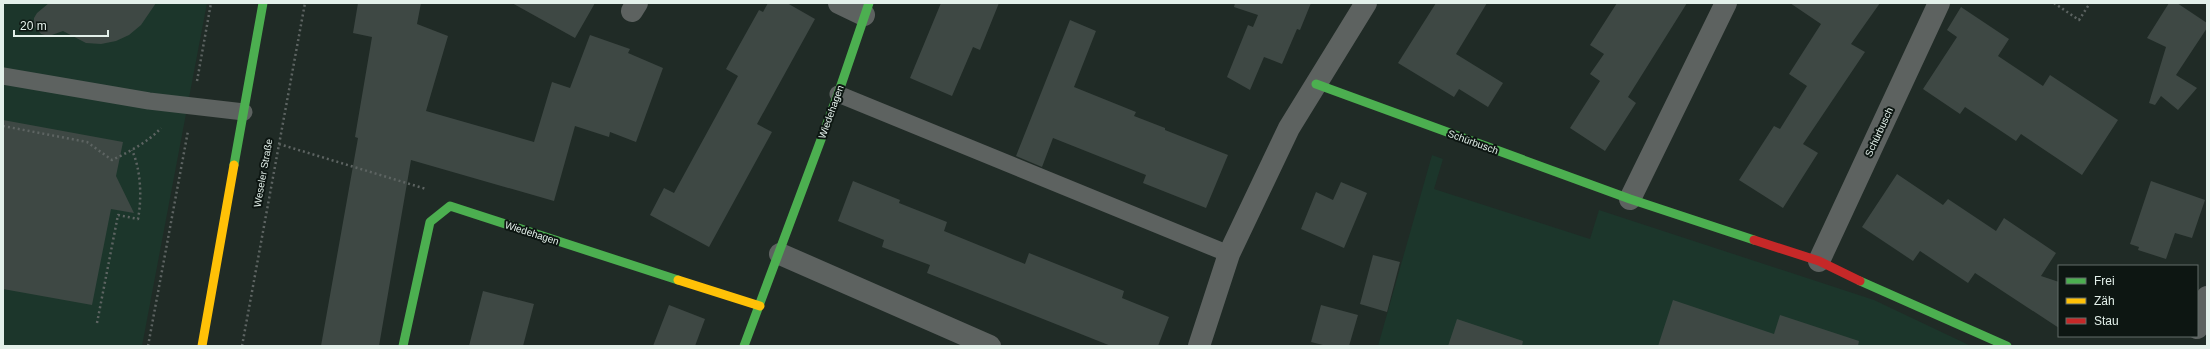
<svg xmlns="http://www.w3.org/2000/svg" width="2210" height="349" font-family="Arial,sans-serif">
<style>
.built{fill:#1c362b}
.building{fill:#3e4844}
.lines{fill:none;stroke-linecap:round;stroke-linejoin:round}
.path{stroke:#5d6462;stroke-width:2.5;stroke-dasharray:2 3;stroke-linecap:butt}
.lane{stroke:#5d6260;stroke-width:17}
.street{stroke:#5d6260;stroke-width:22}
.fast{stroke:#4caf50;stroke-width:9}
.slow{stroke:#ffc107;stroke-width:9}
.jam{stroke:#c62828;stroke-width:9}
.labels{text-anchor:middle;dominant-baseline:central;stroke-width:4;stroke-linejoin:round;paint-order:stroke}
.street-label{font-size:10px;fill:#e3f0ea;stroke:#0d1612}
</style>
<rect width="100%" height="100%" fill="#202b26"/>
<path class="built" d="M 3,3 L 207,3 L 142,346 L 3,346 Z
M 1432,155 L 1443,159 L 1434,189 L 1590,239 L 1599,210 L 1874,300 L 1971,346 L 1378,346 Z"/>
<path class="building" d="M 49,3 L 156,3 L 141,25 L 129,35 L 116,41 L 101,44 L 86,43 L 63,31 L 49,36 L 41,34 L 34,26 L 34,18 L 37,13 Z
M 358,3 L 421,3 L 417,24 L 448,36 L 426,111 L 534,142 L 552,82 L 570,88 L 590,35 L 630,49 L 628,53 L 663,68 L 636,142 L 610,132 L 609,137 L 575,126 L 554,201 L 411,160 L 379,346 L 321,346 L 358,138 L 355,137 L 372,37 L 353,33 Z
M 512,3 L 595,3 L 575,38 Z
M 768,3 L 787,3 L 815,19 L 757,124 L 772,132 L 709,247 L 650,215 L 664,188 L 674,193 L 738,76 L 726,69 L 759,10 L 763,12 Z
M 941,3 L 999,3 L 980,50 L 973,47 L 952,96 L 910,78 Z
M 1235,3 L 1311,3 L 1300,30 L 1297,29 L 1282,64 L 1264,57 L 1250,90 L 1227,77 L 1248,25 L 1253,27 L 1258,15 L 1234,7 Z
M 1436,3 L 1487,3 L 1456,54 L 1503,83 L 1488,107 L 1459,89 L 1454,97 L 1398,63 Z
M 1617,3 L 1687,3 L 1628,97 L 1636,103 L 1605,151 L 1570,128 L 1600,81 L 1590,74 L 1604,54 L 1590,45 Z
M 1790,3 L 1880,3 L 1851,44 L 1865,52 L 1803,144 L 1818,153 L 1783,208 L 1739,180 L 1774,126 L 1780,129 L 1807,86 L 1789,74 L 1821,24 Z
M 2169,3 L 2177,3 L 2207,23 L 2207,28 L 2176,75 L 2197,88 L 2178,110 L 2161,96 L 2155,105 L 2149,103 L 2166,47 L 2147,38 Z
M 1961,7 L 2009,39 L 1998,56 L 2043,86 L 2050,75 L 2118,120 L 2082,175 L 2021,134 L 2016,141 L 1965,107 L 1960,114 L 1923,89 L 1957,37 L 1947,30 Z
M 1070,20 L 1096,31 L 1074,87 L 1136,112 L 1134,116 L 1165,128 L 1165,130 L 1228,155 L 1206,208 L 1143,183 L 1146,175 L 1053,138 L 1042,167 L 1016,156 Z
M 3,120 L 123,142 L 116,176 L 134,213 L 111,209 L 92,305 L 3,289 Z
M 1897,174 L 1943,205 L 1948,199 L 1996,231 L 2004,218 L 2056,253 L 2041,276 L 2059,282 L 2059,328 L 1975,273 L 1968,283 L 1920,251 L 1913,261 L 1862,227 Z
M 853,181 L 900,200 L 899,203 L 947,222 L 944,231 L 1025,264 L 1029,253 L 1124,291 L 1122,298 L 1169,317 L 1158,346 L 1111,346 L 927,273 L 930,265 L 882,247 L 884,240 L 838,221 Z
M 2151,181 L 2205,200 L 2192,238 L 2175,233 L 2166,259 L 2138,250 L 2139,247 L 2130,244 Z
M 1341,182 L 1367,193 L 1344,248 L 1301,229 L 1316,192 L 1333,200 Z
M 1373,255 L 1400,262 L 1387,312 L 1360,304 Z
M 483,291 L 534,304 L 523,346 L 469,346 Z
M 1673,300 L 1774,334 L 1780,315 L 1859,341 L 1858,346 L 1658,346 Z
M 669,305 L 705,319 L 695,346 L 653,346 Z
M 1321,305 L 1358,315 L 1349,346 L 1327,346 L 1311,342 Z
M 1457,319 L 1523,341 L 1522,346 L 1448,346 Z"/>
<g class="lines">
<path class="path" d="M 2054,3 L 2079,20 L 2090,3
M 197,81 L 211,3
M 3,126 L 87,142 L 112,160 C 129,152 148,142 161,128
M 279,144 L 426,189
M 97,323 L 118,215 L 138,219 C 142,198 141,170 132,150
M 148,346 L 188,131
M 242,346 L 305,3"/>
<path class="lane" d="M 3,76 L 149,101 L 244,112
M 838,94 L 1229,254"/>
<path class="street" d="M 839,3 L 864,15
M 632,11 L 637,3
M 1630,199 L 1726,3
M 780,254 L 990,346
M 1819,261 L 1939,3
M 2197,328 L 2207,297
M 1199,346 L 1229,254 L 1289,128 L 1366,3"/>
<path class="fast" d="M 1316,84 L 1630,199 L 1754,240
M 234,165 L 263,3
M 1860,281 L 2007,346
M 403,346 L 430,222 L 450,206 L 678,280
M 744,346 L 838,94 L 869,3"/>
<path class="slow" d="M 678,280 L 760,306
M 202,346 L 234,165"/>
<path class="jam" d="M 1754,240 L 1819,261 L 1860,281"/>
</g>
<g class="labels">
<g class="street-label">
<text transform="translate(831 112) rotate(-70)">Wiedehagen</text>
<text transform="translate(1879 132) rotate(-65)">Schürbusch</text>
<text transform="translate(1473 142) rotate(20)">Schürbusch</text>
<text transform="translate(263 173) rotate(-80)">Weseler Straße</text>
<text transform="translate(532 233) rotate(18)">Wiedehagen</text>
</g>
</g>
<rect width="2210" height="349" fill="none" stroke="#e3f0ea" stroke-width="8"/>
<rect x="2058" y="265" width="140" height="72" fill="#0d1612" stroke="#636d68"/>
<rect x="2066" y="278" width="20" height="6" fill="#4caf50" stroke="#636d68"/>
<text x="2094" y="285" font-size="12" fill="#e3f0ea">Frei</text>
<rect x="2066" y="298" width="20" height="6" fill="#ffc107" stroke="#636d68"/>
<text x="2094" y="305" font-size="12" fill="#e3f0ea">Zäh</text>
<rect x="2066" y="318" width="20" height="6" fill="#c62828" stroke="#636d68"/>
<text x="2094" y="325" font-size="12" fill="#e3f0ea">Stau</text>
<path d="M14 30v6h94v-6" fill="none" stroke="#e3f0ea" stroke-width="2"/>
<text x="20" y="30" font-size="12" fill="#e3f0ea" stroke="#0d1612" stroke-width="3" paint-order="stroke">20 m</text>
</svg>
